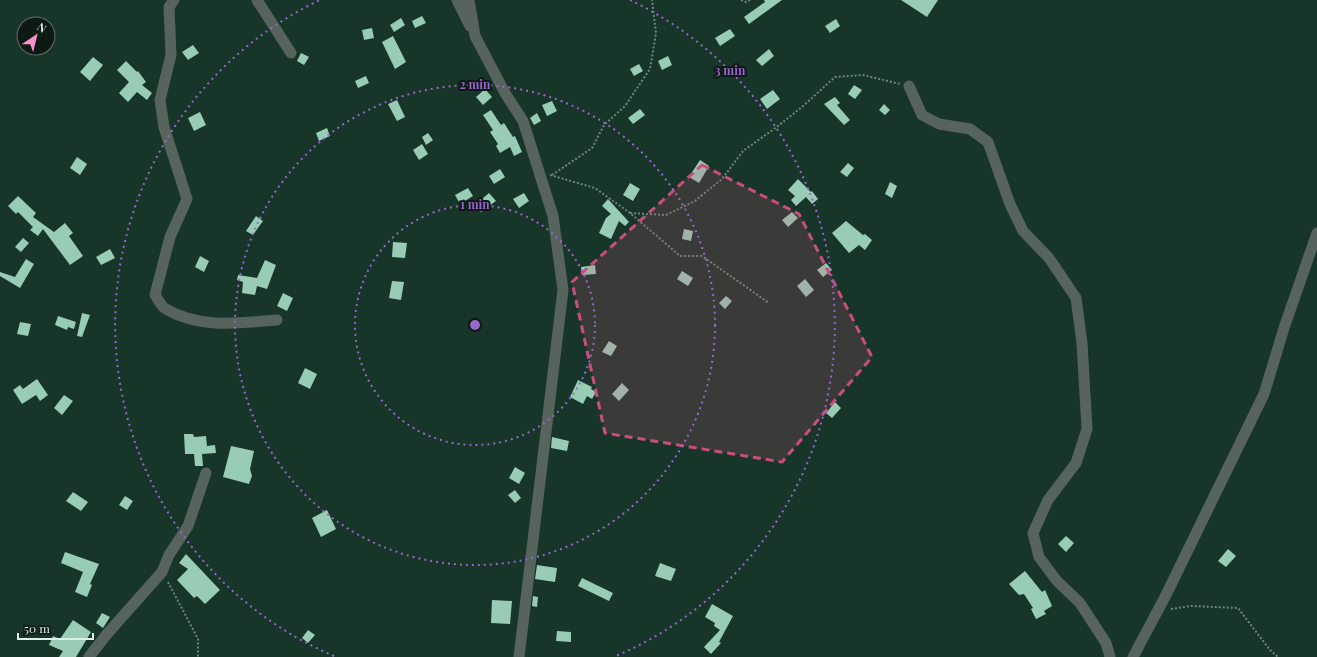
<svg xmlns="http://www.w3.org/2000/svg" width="1317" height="657" font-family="'Playfair Display',serif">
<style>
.building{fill:#98ccb5}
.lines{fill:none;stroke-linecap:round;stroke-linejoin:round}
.path{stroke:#6e867c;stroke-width:2;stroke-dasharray:2 2;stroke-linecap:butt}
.minor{stroke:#57645e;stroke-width:11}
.marked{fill:#c94e7e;fill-opacity:0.2;stroke:#c94e7e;stroke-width:3;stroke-dasharray:8 5;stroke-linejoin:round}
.ring{fill:none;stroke:#9966cb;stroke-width:2;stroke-dasharray:2 4}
.centre{fill:#9966cb;stroke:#0d1a14;stroke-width:2}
.ring-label{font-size:12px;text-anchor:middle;font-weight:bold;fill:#9966cb;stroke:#0d1a14;stroke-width:4;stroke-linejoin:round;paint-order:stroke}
</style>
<rect width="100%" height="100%" fill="#173529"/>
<path class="building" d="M 764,0 L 782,0 L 749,24 L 744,17 L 765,2 Z
M 901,0 L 938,0 L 927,17 Z
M 422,16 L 426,23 L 415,28 L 412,21 Z
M 401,18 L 405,25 L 394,32 L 390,25 Z
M 836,19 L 840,26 L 830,33 L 825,26 Z
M 372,28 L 374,38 L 364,40 L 362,30 Z
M 730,29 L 735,36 L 720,46 L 715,38 Z
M 393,36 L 406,62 L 395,69 L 382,42 Z
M 193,45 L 199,53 L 188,60 L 182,52 Z
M 769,49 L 774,56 L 762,66 L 756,60 Z
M 301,53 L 309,57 L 304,65 L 297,61 Z
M 668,56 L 672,65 L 662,70 L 658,61 Z
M 93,57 L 103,65 L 90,81 L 80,72 Z
M 126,61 L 137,72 L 138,71 L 146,82 L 142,85 L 152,93 L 147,100 L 137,92 L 128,102 L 119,93 L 129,82 L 117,70 Z
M 639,64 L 643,71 L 634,76 L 630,69 Z
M 366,76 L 369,83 L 358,88 L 355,81 Z
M 854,85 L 862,90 L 855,99 L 848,94 Z
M 485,89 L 492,97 L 483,105 L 476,97 Z
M 773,90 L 780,99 L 767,109 L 760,99 Z
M 835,97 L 840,103 L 837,105 L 850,120 L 844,125 L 824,104 Z
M 397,100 L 405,117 L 397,121 L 388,104 Z
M 552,101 L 557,111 L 547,116 L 542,105 Z
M 884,104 L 890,110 L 885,115 L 879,110 Z
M 640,109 L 645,115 L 633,124 L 628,118 Z
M 491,110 L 501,125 L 504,123 L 513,137 L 515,136 L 522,152 L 514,156 L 510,147 L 500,153 L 496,146 L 498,144 L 490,132 L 493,130 L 483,115 Z
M 200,112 L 206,125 L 194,131 L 188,118 Z
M 537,113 L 541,121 L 534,125 L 530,118 Z
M 327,128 L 330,136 L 319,141 L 316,133 Z
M 428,133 L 433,140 L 426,145 L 422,137 Z
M 422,144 L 428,154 L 419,160 L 413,150 Z
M 77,157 L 87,164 L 80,175 L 70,168 Z
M 700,160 L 709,166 L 699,183 L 689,177 Z
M 848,163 L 854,168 L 847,177 L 840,172 Z
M 500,169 L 505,177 L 494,184 L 489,176 Z
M 798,179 L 811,192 L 812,191 L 818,199 L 812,204 L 806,197 L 796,206 L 791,200 L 795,196 L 788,190 Z
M 890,182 L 897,186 L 892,198 L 885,194 Z
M 630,183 L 640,189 L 633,201 L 623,195 Z
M 468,188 L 473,196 L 460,204 L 455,195 Z
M 489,193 L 496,201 L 481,212 L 475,205 Z
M 524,193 L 529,201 L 519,208 L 513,199 Z
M 18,196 L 36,213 L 33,217 L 54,232 L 65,223 L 73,233 L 69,236 L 83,256 L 70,265 L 43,229 L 38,236 L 30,230 L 33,227 L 18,212 L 16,214 L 8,206 Z
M 608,199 L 629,222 L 625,226 L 619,221 L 611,239 L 599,233 L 606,218 L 611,214 L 602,206 Z
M 792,212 L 798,218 L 788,227 L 782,220 Z
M 256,216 L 263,221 L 253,235 L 246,231 Z
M 846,221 L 863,235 L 865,234 L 872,240 L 865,250 L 859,245 L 849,253 L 832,233 Z
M 684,229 L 693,231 L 691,241 L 682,239 Z
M 23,238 L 29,243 L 21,252 L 15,247 Z
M 393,242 L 407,243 L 405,258 L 392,257 Z
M 110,249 L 115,258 L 101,265 L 96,257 Z
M 200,256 L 209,261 L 204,272 L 195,267 Z
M 26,259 L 34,264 L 20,288 L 0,276 L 0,272 L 15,277 Z
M 265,260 L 276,265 L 267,289 L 257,286 L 255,295 L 242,293 L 243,282 L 237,280 L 238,275 L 257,278 Z
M 826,263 L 832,270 L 823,277 L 817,270 Z
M 595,265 L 596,274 L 582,275 L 581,267 Z
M 682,271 L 693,278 L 688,286 L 677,279 Z
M 805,279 L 814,290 L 806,297 L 797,286 Z
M 392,281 L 404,282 L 401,300 L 389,298 Z
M 283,293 L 293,298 L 287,311 L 277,306 Z
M 726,296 L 732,301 L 725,309 L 719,303 Z
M 82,313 L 90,315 L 82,337 L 77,336 Z
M 58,316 L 76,322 L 74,329 L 68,327 L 67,330 L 55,325 Z
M 20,322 L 31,324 L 28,336 L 17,334 Z
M 609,341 L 617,346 L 611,356 L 602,352 Z
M 305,368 L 317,374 L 310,389 L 298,383 Z
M 37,379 L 48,395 L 40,401 L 36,395 L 22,404 L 13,390 L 20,385 L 23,389 Z
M 578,380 L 592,387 L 591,389 L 596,392 L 592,399 L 587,396 L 583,404 L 570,397 Z
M 622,383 L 629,390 L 619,401 L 612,394 Z
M 64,395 L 73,401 L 62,415 L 54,408 Z
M 835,402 L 841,408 L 832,418 L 826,413 Z
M 184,434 L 193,434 L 194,437 L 206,436 L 207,446 L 215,445 L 216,453 L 202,454 L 203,466 L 195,466 L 194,454 L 185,454 Z
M 552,437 L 569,441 L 567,451 L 551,448 Z
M 231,446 L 254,451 L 250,469 L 252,476 L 249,484 L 223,477 Z
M 515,467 L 525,473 L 519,484 L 509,478 Z
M 515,490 L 521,498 L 515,503 L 508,495 Z
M 73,492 L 88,502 L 81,511 L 66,501 Z
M 125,496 L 133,501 L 127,510 L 119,505 Z
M 327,510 L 336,529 L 321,537 L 312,518 Z
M 1066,536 L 1074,543 L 1066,552 L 1058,544 Z
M 1228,549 L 1236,556 L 1226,567 L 1218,561 Z
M 65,552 L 99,564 L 90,584 L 92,585 L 87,597 L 75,592 L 83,572 L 61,563 Z
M 186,554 L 220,590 L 205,604 L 197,596 L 194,598 L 177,580 L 188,569 L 179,563 Z
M 660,563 L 676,569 L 671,581 L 655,576 Z
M 537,565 L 557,568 L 555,582 L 535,579 Z
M 1025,571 L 1042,592 L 1045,590 L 1052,606 L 1044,611 L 1046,614 L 1036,619 L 1031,609 L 1033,608 L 1024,594 L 1019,595 L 1009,584 Z
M 582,578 L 613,593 L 609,601 L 578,586 Z
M 533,596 L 538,597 L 537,607 L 532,606 Z
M 492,600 L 512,601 L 510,624 L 491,623 Z
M 712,604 L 733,616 L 719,642 L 721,643 L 711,654 L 704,647 L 720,630 L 714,626 L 715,623 L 705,617 Z
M 102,613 L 110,617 L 103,628 L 96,623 Z
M 73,620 L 91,632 L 76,657 L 59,657 L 63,651 L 49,645 L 53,636 L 60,639 Z
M 308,630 L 315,635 L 308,643 L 302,638 Z
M 557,631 L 571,632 L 571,642 L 556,641 Z"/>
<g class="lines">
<path class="path" d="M 741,0 L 746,2 L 750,0
M 550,175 L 595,188 L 630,213 L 680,256 L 702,256 L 769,303
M 552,175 L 592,148 L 604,125 L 625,106 L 650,69 L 656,33 L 652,0
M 630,213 L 666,215 L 695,201 L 722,179 L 743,151 L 774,129 L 802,107 L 835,77 L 863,75 L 900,84
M 168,582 L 198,639 L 198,657
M 1171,609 L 1191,606 L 1238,608 L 1270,650 L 1278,657"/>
<path class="minor" d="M 174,0 L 169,7 L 171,55 L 160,100 L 164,127 L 187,199 L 170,237 L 155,295 C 158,299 161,307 166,309 C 199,329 241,323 277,320
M 257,0 L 291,53
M 457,0 L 470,26
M 469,0 L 475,36 L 505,93 L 523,121 L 553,216 L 563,290 L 519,657
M 909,86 L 922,115 L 939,124 L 970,129 L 988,142 L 1010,204 L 1023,231 L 1049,258 L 1076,298 L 1082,343 L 1087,429 L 1076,463 L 1048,500 L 1033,533 L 1039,557 L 1057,581 L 1080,603 L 1106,643 L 1110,657
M 89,657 L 107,634 L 162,572 L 169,555 L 188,526 L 206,473
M 1133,657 L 1166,595 L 1264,394 L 1284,328 L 1317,233"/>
</g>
<path class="marked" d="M 702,165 L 799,214 L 872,357 L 782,462 L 605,433 L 572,282 Z"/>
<g class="ring">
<circle cx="475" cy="325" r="120"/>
<circle cx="475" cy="325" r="240"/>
<path d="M334 656A360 360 0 0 1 320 0M630 0A360 360 0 0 1 616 656"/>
</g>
<circle cx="475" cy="325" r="6" class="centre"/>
<g class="ring-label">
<text x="730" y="75">3 min</text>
<text x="475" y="89">2 min</text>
<text x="475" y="209">1 min</text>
</g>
<g transform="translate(36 36) rotate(35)"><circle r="19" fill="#0d1a14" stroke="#616f68"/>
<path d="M0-3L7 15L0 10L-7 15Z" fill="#f890cb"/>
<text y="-6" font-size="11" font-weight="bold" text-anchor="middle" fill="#deefe7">N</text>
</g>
<path d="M18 633v6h75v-6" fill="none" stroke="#deefe7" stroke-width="2"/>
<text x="24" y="633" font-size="12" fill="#deefe7" stroke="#0d1a14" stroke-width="3" paint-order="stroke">50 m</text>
</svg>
